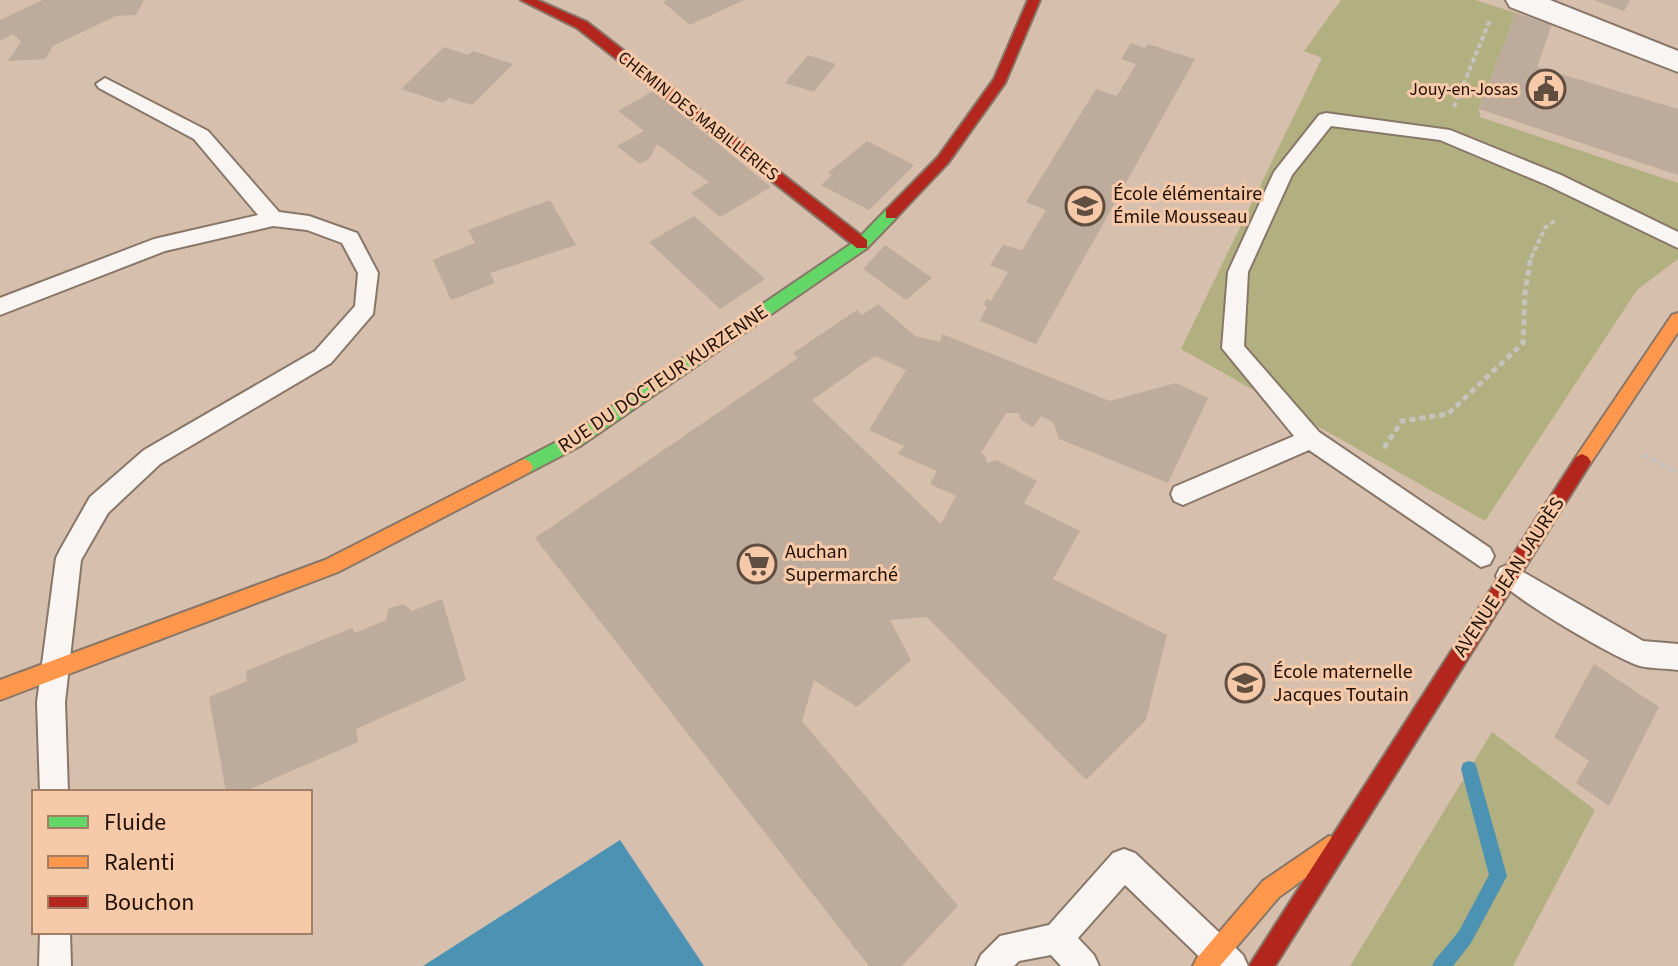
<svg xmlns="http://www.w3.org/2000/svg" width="1678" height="966" font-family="'Source Sans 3',sans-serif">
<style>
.green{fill:#b2b081}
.water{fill:#4b92b3}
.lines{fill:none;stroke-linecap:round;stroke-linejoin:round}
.stream{fill:#4b92b3;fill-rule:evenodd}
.building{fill:#bdab9c;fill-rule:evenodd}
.lane-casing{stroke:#887768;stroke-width:4}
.street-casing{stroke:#887768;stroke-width:4}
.fast-casing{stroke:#887768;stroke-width:4}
.slow-casing{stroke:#887768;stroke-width:4}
.jam-casing{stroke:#887768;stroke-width:4}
.path-far1{stroke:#c8c2bc;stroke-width:4;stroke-dasharray:5 3;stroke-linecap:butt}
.path{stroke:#c8c2bc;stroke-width:5;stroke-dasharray:6 4;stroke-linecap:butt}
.lane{fill:#f9f5f3;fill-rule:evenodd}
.street{fill:#f9f5f3;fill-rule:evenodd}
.fast{fill:#63d668;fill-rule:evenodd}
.slow{fill:#ff974d;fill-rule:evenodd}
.jam{fill:#b3261e;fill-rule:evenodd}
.labels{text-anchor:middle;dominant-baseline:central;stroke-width:6;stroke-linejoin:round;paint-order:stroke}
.far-poi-label{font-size:18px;fill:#211106;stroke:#f6c9a8;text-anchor:end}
.far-street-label{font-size:18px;fill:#211106;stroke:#f6c9a8}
.poi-label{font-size:20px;fill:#211106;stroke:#f6c9a8;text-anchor:start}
.street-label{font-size:20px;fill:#211106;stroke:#f6c9a8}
</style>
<rect width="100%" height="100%" fill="#d6bfac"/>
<path class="green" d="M 1341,0 L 1475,0 L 1516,13 L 1479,109 L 1480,117 L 1678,183 L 1678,259 L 1637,290 L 1485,521 L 1181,349 L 1322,58 L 1304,51 Z
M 1492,732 L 1595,810 L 1513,966 L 1350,966 Z"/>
<path class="water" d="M 620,840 L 704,966 L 423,966 Z"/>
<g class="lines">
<path class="stream" d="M 1469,761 L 1475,763 L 1477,769 L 1507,876 L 1471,943 L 1453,966 L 1432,966 L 1435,960 L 1459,931 L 1489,875 L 1461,769 L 1463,763 Z"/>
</g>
<path class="building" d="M 43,0 L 144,0 L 136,15 L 116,16 L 53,46 L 45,59 L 8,61 L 21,42 L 13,34 L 0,41 L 0,20 Z
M 667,0 L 744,0 L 690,25 L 663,2 Z
M 1594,0 L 1630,0 L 1624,11 Z
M 1516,13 L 1552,24 L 1537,67 L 1678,109 L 1678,175 L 1479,109 Z
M 1131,43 L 1145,48 L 1148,44 L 1195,59 L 1036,344 L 980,321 L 987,306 L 983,305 L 987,299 L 991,301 L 1008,272 L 990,265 L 1003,245 L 1022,250 L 1046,210 L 1026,202 L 1096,89 L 1117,96 L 1136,64 L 1121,59 Z
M 444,47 L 468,55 L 473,51 L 513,64 L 472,105 L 449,98 L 443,103 L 401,89 Z
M 808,55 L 836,64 L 814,92 L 785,83 Z
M 653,91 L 771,187 L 720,217 L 691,193 L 709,182 L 657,144 L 650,158 L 640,164 L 617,146 L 644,131 L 618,111 Z
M 867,141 L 914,165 L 869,210 L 821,185 L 832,175 L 828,173 Z
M 550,200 L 576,245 L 490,273 L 495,283 L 451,300 L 433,260 L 475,243 L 468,230 Z
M 694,216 L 765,279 L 720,309 L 649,242 Z
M 885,245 L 932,278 L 906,300 L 863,269 Z
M 878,304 L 915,336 L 940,342 L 942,334 L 1110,401 L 1176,383 L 1208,398 L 1168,483 L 1059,439 L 1053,422 L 1041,416 L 1033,427 L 1021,420 L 1019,413 L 1006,413 L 981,453 L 985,455 L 987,463 L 996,460 L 1037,481 L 1024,503 L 1080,531 L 1053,579 L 1167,635 L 1146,720 L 1086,780 L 927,617 L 890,620 L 911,660 L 857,707 L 814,680 L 802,721 L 958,906 L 902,966 L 869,966 L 535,538 L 798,358 L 793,353 L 857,310 L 862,315 ZM 875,356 L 906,370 L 869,430 L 904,446 L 898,454 L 937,471 L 930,484 L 956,496 L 941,524 L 812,400 Z
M 442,599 L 466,680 L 356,729 L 358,742 L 243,792 L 226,792 L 209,697 L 247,681 L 246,671 L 352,628 L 355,633 L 386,620 L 388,609 L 404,604 L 412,611 Z
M 1594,664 L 1659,707 L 1609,806 L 1576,783 L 1589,761 L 1554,737 Z"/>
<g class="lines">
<g class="lane-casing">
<path id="lane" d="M 105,78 L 208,131 L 279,212 L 309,216 L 357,233 L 378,273 L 373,314 L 331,363 L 160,464 L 108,513 L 81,560 L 65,702 L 68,792 L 40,792 L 37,702 L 56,558 L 60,550 L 90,497 L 144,450 L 315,351 L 355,306 L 358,273 L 342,243 L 307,230 L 273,226 L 165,251 L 0,315 L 0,298 L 154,239 L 258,215 L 194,139 L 99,88 L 96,84 Z
M 1326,113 L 1450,130 L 1561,175 L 1678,232 L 1678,248 L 1547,185 L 1440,140 L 1331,126 L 1292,175 L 1248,272 L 1244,346 L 1319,432 L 1490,548 L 1494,556 L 1490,564 L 1481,567 L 1309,450 L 1183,505 L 1174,501 L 1171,494 L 1174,487 L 1294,436 L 1222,348 L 1228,272 L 1274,172 L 1319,115 Z
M 1509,564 L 1643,641 L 1678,644 L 1678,670 C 1666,668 1652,669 1640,666 C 1618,660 1504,594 1496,576 L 1500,568 Z
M 1124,849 L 1135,853 L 1243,955 L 1248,966 L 1209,966 L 1125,885 L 1078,938 L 1094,955 L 1099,966 L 1061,966 L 1051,955 L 1019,961 L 1014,966 L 976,966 L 981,955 L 1000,936 L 1049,925 L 1113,853 Z
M 40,932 L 70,932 L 71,966 L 39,966 Z"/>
</g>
<g class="street-casing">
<path id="street" d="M 1506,0 L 1550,0 L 1678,51 L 1678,72 L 1510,7 Z"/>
</g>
<g class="fast-casing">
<path id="fast" d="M 891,209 L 898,214 L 896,218 L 867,248 L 580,446 L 530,472 L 518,472 L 515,467 L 518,462 L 568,436 L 857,240 L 886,210 Z"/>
</g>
<g class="slow-casing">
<path id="slow" d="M 1678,313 L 1678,332 L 1588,467 L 1576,467 L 1573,462 L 1576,457 L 1672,315 Z
M 524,459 L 530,462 L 533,467 L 530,472 L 338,572 L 0,700 L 0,680 L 325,560 Z
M 1329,836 L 1337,839 L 1340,847 L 1337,855 L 1279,897 L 1220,966 L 1193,966 L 1197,958 L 1263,881 Z"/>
</g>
<g class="jam-casing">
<path id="jam" d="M 521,0 L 537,0 L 587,22 L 867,240 L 867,248 L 857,248 L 577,28 Z
M 1028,0 L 1040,0 L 1005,83 L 948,163 L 896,218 L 886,218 L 886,210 L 938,157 L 994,79 Z
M 1582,454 L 1588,457 L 1591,462 L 1588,467 L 1275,966 L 1249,966 L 1576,457 Z"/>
</g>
<path class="path-far1" d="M 1454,107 L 1490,20
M 1531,258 L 1545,228 L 1557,219"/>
<path class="path" d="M 1384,448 L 1402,421 L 1448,414 L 1523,343 L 1525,293 L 1531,256
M 1643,454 L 1678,473"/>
<use href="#lane" class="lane"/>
<use href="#street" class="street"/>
<use href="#fast" class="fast"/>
<use href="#slow" class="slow"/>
<use href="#jam" class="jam"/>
</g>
<defs>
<g id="civic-ring" transform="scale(2)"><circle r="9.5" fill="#f6c9a8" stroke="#604e40" stroke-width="1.5"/><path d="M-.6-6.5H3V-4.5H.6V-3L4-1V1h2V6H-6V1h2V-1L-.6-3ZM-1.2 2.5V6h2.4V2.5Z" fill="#604e40"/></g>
<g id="school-ring" transform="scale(2)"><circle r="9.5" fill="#f6c9a8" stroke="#604e40" stroke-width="1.5"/><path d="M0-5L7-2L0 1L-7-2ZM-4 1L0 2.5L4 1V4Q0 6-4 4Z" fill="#604e40"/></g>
<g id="supermarket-ring" transform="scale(2)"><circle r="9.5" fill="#f6c9a8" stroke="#604e40" stroke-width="1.5"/><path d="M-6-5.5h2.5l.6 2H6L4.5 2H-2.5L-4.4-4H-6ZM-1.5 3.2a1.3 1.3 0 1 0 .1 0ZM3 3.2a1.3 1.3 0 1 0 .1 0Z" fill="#604e40"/></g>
</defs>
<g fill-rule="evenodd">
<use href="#civic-ring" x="1546" y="89"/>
<use href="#school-ring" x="1085" y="206"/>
<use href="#supermarket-ring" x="757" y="564"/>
<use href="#school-ring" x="1245" y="683"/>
</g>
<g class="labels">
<g class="far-poi-label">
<text x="1518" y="89">Jouy-en-Josas</text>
</g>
<g class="far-street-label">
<text transform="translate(698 116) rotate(38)">CHEMIN DES MABILLERIES</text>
</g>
<g class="poi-label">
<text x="1113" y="194">École élémentaire<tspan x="1113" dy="23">Émile Mousseau</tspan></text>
<text x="785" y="552">Auchan<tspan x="785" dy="23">Supermarché</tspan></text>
<text x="1273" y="672">École maternelle<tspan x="1273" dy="23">Jacques Toutain</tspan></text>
</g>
<g class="street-label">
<text transform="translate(663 379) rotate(-34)">RUE DU DOCTEUR KURZENNE</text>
<text transform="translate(1509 577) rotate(-57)">AVENUE JEAN JAURÈS</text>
</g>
</g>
<rect x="32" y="790" width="280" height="144" fill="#f6c9a8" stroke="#a17f67" stroke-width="2"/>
<rect x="48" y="816" width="40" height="12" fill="#63d668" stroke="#a17f67" stroke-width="2"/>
<text x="104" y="830" font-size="24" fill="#211106">Fluide</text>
<rect x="48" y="856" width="40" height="12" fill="#ff974d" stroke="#a17f67" stroke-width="2"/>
<text x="104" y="870" font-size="24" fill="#211106">Ralenti</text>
<rect x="48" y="896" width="40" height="12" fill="#b3261e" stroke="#a17f67" stroke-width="2"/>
<text x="104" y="910" font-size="24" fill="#211106">Bouchon</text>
</svg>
